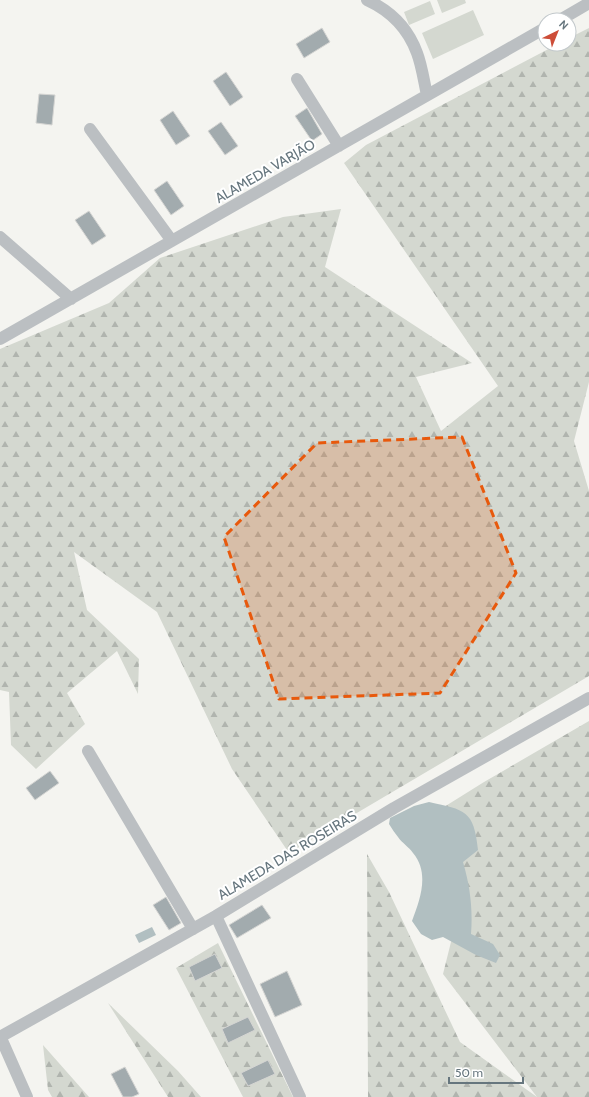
<svg xmlns="http://www.w3.org/2000/svg" width="589" height="1097" font-family="Cabin,sans-serif">
<style>
.green{fill:#d4d8d0}
.forest{fill:url(#forest-firs)}
.water{fill:#b1bfc1}
.building{fill:#a2abae;stroke:#d5d5d3}
.lines{fill:none;stroke-linecap:round;stroke-linejoin:round}
.minor{stroke:#bbbfc2;stroke-width:12}
.marked{fill:#e8590c;fill-opacity:0.2;stroke:#e8590c;stroke-width:3;stroke-dasharray:8 5;stroke-linejoin:round}
.labels{text-anchor:middle;dominant-baseline:central;stroke-width:4;stroke-linejoin:round;paint-order:stroke}
.street-label{font-size:14px;fill:#66767e;stroke:#fff}
</style>
<defs>
<pattern id="forest-firs" width="22" height="20" patternUnits="userSpaceOnUse"><rect width="22" height="20" fill="#d4d8d0"/><path d="M5 1l3.5 6h-7zM16 11l3.5 6h-7z" fill="#b0b4ae"/></pattern>
</defs>
<rect width="100%" height="100%" fill="#f4f4f0"/>
<path class="green" d="M 437,0 L 465,0 L 466,3 L 442,13 Z
M 430,1 L 435,14 L 409,25 L 404,12 Z
M 473,10 L 484,35 L 433,59 L 422,33 Z"/>
<path class="forest" d="M 589,28 L 589,382 L 574,441 L 589,491 L 589,676 L 289,853 L 232,769 L 157,612 L 74,552 L 87,610 L 139,659 L 138,694 L 117,651 L 67,693 L 85,724 L 36,769 L 11,745 L 9,692 L 0,690 L 0,349 L 109,303 L 160,258 L 283,217 L 341,209 L 325,267 L 472,363 L 416,377 L 441,431 L 498,386 L 344,163 L 366,145 L 558,44 L 569,44 L 569,38 Z
M 589,721 L 589,1097 L 537,1097 L 443,974 L 460,906 L 436,812 L 484,782 Z
M 367,854 L 389,892 L 460,1042 L 537,1097 L 368,1097 Z
M 218,943 L 293,1097 L 243,1097 L 176,968 Z
M 108,1003 L 178,1071 L 201,1097 L 168,1097 Z
M 43,1045 L 89,1097 L 52,1097 L 48,1090 Z"/>
<path class="water" d="M 429,802 C 465,810 474,810 478,850 L 463,862 C 470,886 473,909 471,934 L 493,944 L 500,955 L 496,963 L 476,955 L 443,937 L 432,940 L 421,934 L 412,921 C 420,900 430,873 413,853 C 409,847 402,843 398,837 C 395,833 392,829 389,824 L 390,818 L 414,806 Z
M 152,927 L 156,935 L 139,943 L 135,935 Z"/>
<path class="building" d="M 322,28 L 330,42 L 304,58 L 296,44 Z
M 226,72 L 243,97 L 230,106 L 213,81 Z
M 39,94 L 55,95 L 52,125 L 36,123 Z
M 307,108 L 322,134 L 312,141 L 295,116 Z
M 173,111 L 190,136 L 176,145 L 160,120 Z
M 221,122 L 238,146 L 225,155 L 208,131 Z
M 167,181 L 184,206 L 171,215 L 154,190 Z
M 89,211 L 106,236 L 92,245 L 75,220 Z
M 50,771 L 59,783 L 35,800 L 26,788 Z
M 166,897 L 181,923 L 169,930 L 153,905 Z
M 262,905 L 271,918 L 237,938 L 229,925 Z
M 215,954 L 222,968 L 195,981 L 189,967 Z
M 287,971 L 302,1005 L 275,1017 L 260,984 Z
M 248,1017 L 255,1030 L 228,1043 L 222,1029 Z
M 268,1060 L 275,1074 L 248,1086 L 241,1073 Z
M 125,1067 L 139,1094 L 132,1097 L 123,1097 L 111,1074 Z"/>
<g class="lines">
<path class="minor" d="M 367,0 C 391,11 408,28 417,53 C 422,66 424,82 427,95
M 560,20 L 589,3
M 297,79 L 339,146
M 90,129 L 172,241
M 0,237 L 71,299
M 0,339 L 545,28
M 88,751 L 193,929
M 216,916 L 300,1097
M 0,1036 L 27,1097
M 0,1037 L 216,916 L 394,808 L 589,698"/>
</g>
<path class="marked" d="M 462,437 L 516,573 L 440,693 L 279,699 L 224,537 L 317,443 Z"/>
<g class="labels">
<g class="street-label">
<text transform="translate(265 171) rotate(-30)">ALAMEDA VARJÃO</text>
<text transform="translate(287 855) rotate(-31)">ALAMEDA DAS ROSEIRAS</text>
</g>
</g>
<g transform="translate(557 32) rotate(43)"><circle r="19" fill="#ffffff" stroke="#c2c8cb"/>
<path d="M0-3L7 15L0 10L-7 15Z" fill="#cd4d38"/>
<text y="-6" font-size="11" font-weight="bold" text-anchor="middle" fill="#66767e">N</text>
</g>
<path d="M449 1077v6h74v-6" fill="none" stroke="#66767e" stroke-width="2"/>
<text x="455" y="1077" font-size="12" fill="#66767e" stroke="#ffffff" stroke-width="3" paint-order="stroke">50 m</text>
</svg>
